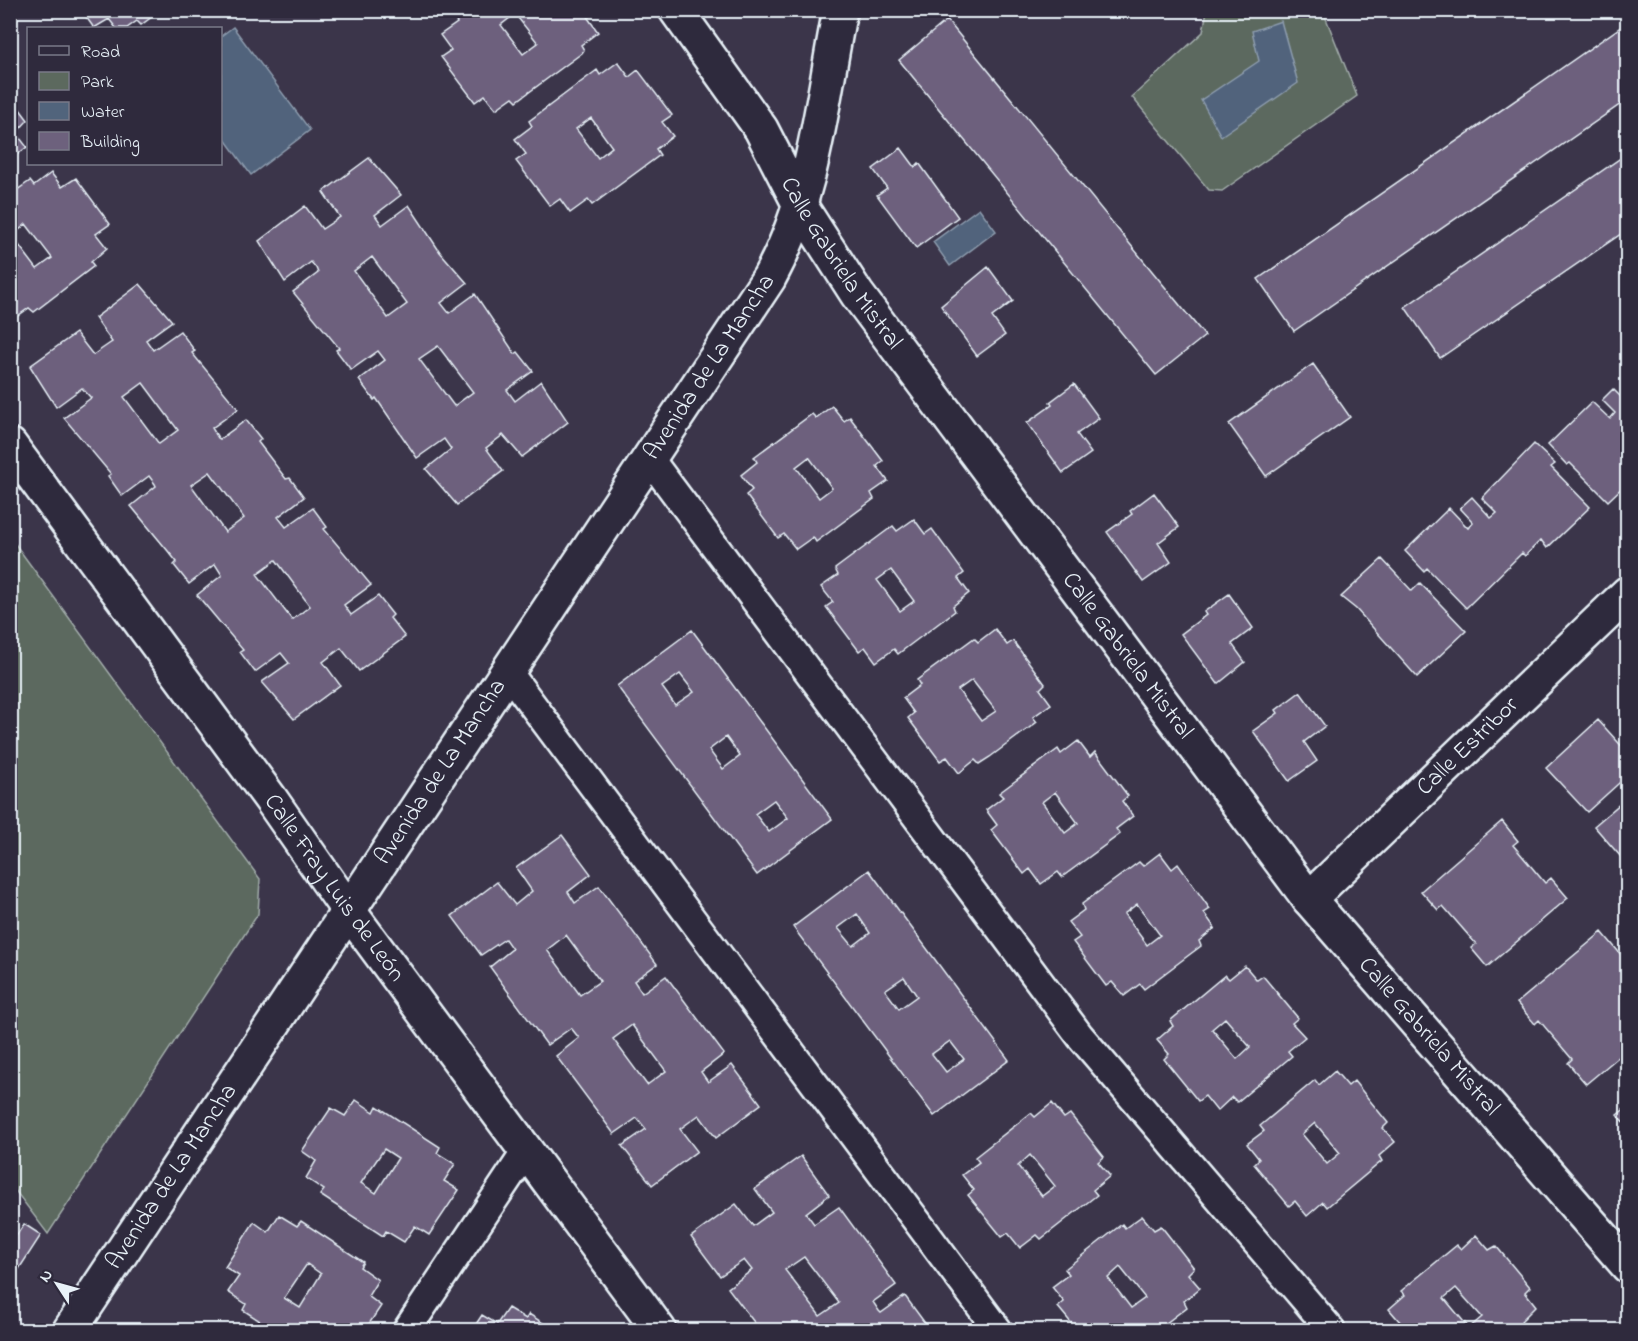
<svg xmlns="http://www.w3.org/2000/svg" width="1638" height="1341" font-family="'Indie Flower',sans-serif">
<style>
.green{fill:#5c695e;stroke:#a2adab;stroke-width:1.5}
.water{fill:#51647c;stroke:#8d9cae;stroke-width:1.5}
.building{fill:#6d617d;stroke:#e8f1f8;stroke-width:1.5;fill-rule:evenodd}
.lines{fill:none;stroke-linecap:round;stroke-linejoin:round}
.service-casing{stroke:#e8f1f8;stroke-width:32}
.minor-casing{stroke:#e8f1f8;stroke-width:38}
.service{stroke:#2f2a3d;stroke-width:27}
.minor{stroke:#2f2a3d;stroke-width:33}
.labels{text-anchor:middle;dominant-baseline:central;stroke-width:5;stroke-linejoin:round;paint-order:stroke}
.street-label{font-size:24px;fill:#e8f1f8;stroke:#2f2a3d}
</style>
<rect width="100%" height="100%" fill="#3b354a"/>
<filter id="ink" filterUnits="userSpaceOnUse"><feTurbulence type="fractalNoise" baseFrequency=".0167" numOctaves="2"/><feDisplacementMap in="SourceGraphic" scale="12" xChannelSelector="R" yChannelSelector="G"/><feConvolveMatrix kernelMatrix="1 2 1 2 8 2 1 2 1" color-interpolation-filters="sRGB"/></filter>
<g filter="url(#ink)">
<path class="green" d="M 1207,10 L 1323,11 L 1357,96 L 1222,191 L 1209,190 L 1132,97 L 1203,32 Z
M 10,537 L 260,879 L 258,914 L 48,1234 L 11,1185 Z"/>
<path class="water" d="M 1281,21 L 1298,83 L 1221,136 L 1201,100 L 1259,61 L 1252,31 Z
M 233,27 L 310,130 L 251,175 L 221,134 L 221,36 Z
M 979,208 L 996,231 L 950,266 L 933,242 Z"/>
<path class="building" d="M 81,10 L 161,10 L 141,25 L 137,21 L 127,28 L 116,28 L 109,19 L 94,28 Z
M 462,10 L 596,10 L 588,18 L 598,32 L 581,45 L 584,50 L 582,53 L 517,101 L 513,97 L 496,109 L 485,95 L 475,102 L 441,57 L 451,50 L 440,35 L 457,23 L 454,18 ZM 515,14 L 538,43 L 523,54 L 501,25 Z
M 947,20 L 1205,336 L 1156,375 L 899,60 Z
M 1628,22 L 1628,99 L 1294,331 L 1258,279 Z
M 618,62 L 629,77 L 638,70 L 672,115 L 662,122 L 673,136 L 656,149 L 660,155 L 592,205 L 588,200 L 570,213 L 560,199 L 550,206 L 516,161 L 526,154 L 515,139 L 532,126 L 529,121 L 597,70 L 600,75 ZM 591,118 L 612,147 L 598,158 L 576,129 Z
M 10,96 L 28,120 L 16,133 L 27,147 L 10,160 Z
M 901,148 L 915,167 L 919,163 L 958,217 L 916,248 L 877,195 L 887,188 L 873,169 Z
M 1628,153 L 1628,229 L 1440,358 L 1405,307 Z
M 369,158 L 401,195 L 375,215 L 382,225 L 409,205 L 440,252 L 467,283 L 441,303 L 449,313 L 475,294 L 515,354 L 518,352 L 533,371 L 507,390 L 515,401 L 541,381 L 568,422 L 522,457 L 503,435 L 486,448 L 503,471 L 457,505 L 426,469 L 451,449 L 444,439 L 417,458 L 376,398 L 374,400 L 359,380 L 385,360 L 378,351 L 351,370 L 336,350 L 339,348 L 293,292 L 318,273 L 316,268 L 311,262 L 285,282 L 259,241 L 305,206 L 322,229 L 340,217 L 323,192 ZM 372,257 L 407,304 L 388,318 L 354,271 ZM 438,346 L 473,392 L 454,406 L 419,359 Z
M 51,173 L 62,187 L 76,178 L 110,224 L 96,234 L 107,248 L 91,262 L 94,266 L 34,312 L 29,308 L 12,320 L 10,195 L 30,181 L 34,186 ZM 26,224 L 52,258 L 37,269 L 12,236 Z
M 988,267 L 1013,301 L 992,317 L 1005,335 L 977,356 L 941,306 Z
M 140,284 L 172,321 L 146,340 L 153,350 L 180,331 L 195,351 L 192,353 L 238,409 L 212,428 L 218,438 L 220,439 L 246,420 L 261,439 L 258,442 L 286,479 L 290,478 L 304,497 L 278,517 L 286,527 L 313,508 L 327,527 L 324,529 L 371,585 L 344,605 L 351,615 L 378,596 L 393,615 L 390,618 L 405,637 L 359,671 L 341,648 L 323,662 L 340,685 L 294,719 L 262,682 L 289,663 L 281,653 L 255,672 L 240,652 L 243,650 L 197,595 L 222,575 L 215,564 L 189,584 L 174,565 L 177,562 L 131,506 L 156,486 L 155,484 L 149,476 L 122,496 L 108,476 L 111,474 L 64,418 L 91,398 L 82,388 L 56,407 L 30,366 L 76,333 L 93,355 L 109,344 L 112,342 L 95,318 ZM 143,383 L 178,430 L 159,444 L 124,397 ZM 210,472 L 244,518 L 225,532 L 191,485 ZM 276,560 L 310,606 L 292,620 L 257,574 Z
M 1313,364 L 1350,417 L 1266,476 L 1229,424 Z
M 1074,384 L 1099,418 L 1077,434 L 1091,453 L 1063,473 L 1027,423 L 1052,405 L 1050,402 Z
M 1613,389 L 1628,404 L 1628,482 L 1608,501 L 1570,463 L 1567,465 L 1548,445 L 1592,402 L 1610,419 L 1615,413 L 1602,400 Z
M 832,406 L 844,421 L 850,417 L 852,420 L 883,461 L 877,466 L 888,481 L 871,493 L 874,499 L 816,542 L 813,537 L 796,549 L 784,534 L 778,538 L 746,495 L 752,490 L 741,475 L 757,462 L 754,457 L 812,414 L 816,418 ZM 809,457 L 832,488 L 819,498 L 796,467 Z
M 1534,444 L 1555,464 L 1551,467 L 1590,507 L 1547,548 L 1541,540 L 1525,556 L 1522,553 L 1466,608 L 1427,568 L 1424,571 L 1405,551 L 1449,508 L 1468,528 L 1473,522 L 1460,508 L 1472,497 L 1491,518 L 1497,513 L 1482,498 Z
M 1154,493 L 1179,527 L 1158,543 L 1171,562 L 1143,582 L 1107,532 L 1132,514 L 1130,511 Z
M 914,519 L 925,534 L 932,529 L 964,573 L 958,578 L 969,593 L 953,606 L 955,611 L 906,648 L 898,654 L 894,649 L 876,662 L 865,647 L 859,651 L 826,607 L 833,602 L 821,587 L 838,575 L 835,569 L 847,560 L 893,526 L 897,531 ZM 891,570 L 914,601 L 900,611 L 877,580 Z
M 1382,559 L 1412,591 L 1420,583 L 1466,631 L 1417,677 L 1356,609 L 1341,597 Z
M 1229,594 L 1253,628 L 1232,644 L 1245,662 L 1218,684 L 1181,634 L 1206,615 L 1204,612 Z
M 995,629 L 1007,645 L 1013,641 L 1045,684 L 1040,689 L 1051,704 L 1033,717 L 1037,722 L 990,757 L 979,764 L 975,760 L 959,773 L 947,757 L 940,761 L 908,718 L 914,713 L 903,698 L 920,685 L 917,680 L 974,638 L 978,642 ZM 972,680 L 996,711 L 981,721 L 958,690 Z
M 692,630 L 832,819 L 757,875 L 617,686 ZM 680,674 L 694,692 L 675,705 L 662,687 ZM 726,737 L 740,756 L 723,769 L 709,750 ZM 774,800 L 788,818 L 769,832 L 755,814 Z
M 1300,692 L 1325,726 L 1304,742 L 1317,761 L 1289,781 L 1253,731 L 1278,713 L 1276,710 Z
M 1598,720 L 1628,753 L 1628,775 L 1587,812 L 1546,768 Z
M 1078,741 L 1090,757 L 1095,752 L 1128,796 L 1122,801 L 1133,816 L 1116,829 L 1120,834 L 1062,877 L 1058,872 L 1041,884 L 1030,869 L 1024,874 L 991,830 L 997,825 L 986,810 L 1003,797 L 999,793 L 1058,749 L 1061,754 ZM 1055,792 L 1078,823 L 1065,833 L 1042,802 Z
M 1628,797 L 1628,865 L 1594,826 Z
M 1502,821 L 1518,841 L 1513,845 L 1545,883 L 1551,878 L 1568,898 L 1487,967 L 1471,948 L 1476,944 L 1443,906 L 1438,910 L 1421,891 Z
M 562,835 L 591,874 L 568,892 L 575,903 L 599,886 L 657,964 L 634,981 L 642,993 L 666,976 L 724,1054 L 701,1072 L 708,1082 L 732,1065 L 761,1104 L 716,1138 L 699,1115 L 692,1120 L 680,1129 L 697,1151 L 652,1185 L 622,1146 L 646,1129 L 637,1118 L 614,1134 L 556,1056 L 579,1038 L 571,1028 L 547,1045 L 490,967 L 512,949 L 505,939 L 481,955 L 452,916 L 497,882 L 515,905 L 532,891 L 516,868 ZM 566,935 L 600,981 L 580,995 L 547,950 ZM 632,1025 L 666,1071 L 647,1085 L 613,1039 Z
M 1160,853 L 1172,869 L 1178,864 L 1210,909 L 1204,913 L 1215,928 L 1199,941 L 1201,946 L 1189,955 L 1144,989 L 1140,984 L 1124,996 L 1112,982 L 1106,986 L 1073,942 L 1080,937 L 1068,922 L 1084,910 L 1082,904 L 1139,862 L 1143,866 ZM 1137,904 L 1160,935 L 1147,945 L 1124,914 Z
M 869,870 L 1009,1060 L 934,1116 L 793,927 ZM 857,914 L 870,933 L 853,946 L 838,928 ZM 904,977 L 917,996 L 899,1009 L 885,990 ZM 950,1041 L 964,1059 L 946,1072 L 932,1054 Z
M 1602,932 L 1628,963 L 1628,1049 L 1586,1084 L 1568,1063 L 1572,1059 L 1539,1020 L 1535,1024 L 1517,1003 Z
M 1245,966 L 1257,980 L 1263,976 L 1298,1018 L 1292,1023 L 1305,1037 L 1288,1051 L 1292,1056 L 1237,1102 L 1232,1097 L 1217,1111 L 1205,1096 L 1198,1101 L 1164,1059 L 1169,1054 L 1157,1040 L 1173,1026 L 1170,1021 L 1225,975 L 1229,979 ZM 1225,1018 L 1250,1047 L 1237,1059 L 1212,1029 Z
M 1335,1071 L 1348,1086 L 1354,1081 L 1388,1123 L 1383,1128 L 1395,1142 L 1379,1156 L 1382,1161 L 1327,1207 L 1323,1202 L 1307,1216 L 1295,1201 L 1289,1206 L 1254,1164 L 1259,1159 L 1247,1144 L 1264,1131 L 1260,1126 L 1315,1080 L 1319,1085 ZM 1315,1123 L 1340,1153 L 1327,1164 L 1302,1134 Z
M 356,1100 L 374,1112 L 377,1106 L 440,1147 L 437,1153 L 455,1164 L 444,1181 L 459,1190 L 429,1235 L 415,1226 L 404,1242 L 386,1231 L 383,1236 L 320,1195 L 324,1190 L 306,1178 L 316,1161 L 302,1151 L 331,1108 L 345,1116 ZM 384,1149 L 398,1158 L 376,1193 L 361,1183 Z
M 1052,1103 L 1064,1118 L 1070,1114 L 1104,1157 L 1098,1162 L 1110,1176 L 1093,1190 L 1097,1195 L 1041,1239 L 1037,1235 L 1020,1248 L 1008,1233 L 1002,1237 L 968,1195 L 974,1190 L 962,1175 L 979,1162 L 975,1157 L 1031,1113 L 1035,1117 ZM 1030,1155 L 1055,1186 L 1042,1196 L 1018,1166 Z
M 1628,1106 L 1628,1127 L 1617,1115 Z
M 801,1156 L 829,1195 L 806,1213 L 814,1224 L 839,1207 L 896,1285 L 873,1302 L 879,1311 L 881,1313 L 905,1296 L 930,1330 L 760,1330 L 728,1288 L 752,1270 L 744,1260 L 720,1276 L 691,1237 L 736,1204 L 753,1226 L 772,1212 L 755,1189 ZM 804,1257 L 839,1303 L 820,1316 L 785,1270 Z
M 279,1215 L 297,1226 L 301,1221 L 363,1262 L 360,1267 L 378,1280 L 368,1296 L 381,1306 L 365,1330 L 274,1330 L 243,1310 L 246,1304 L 228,1292 L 239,1276 L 225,1267 L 254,1222 L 268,1232 ZM 307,1264 L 321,1274 L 300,1308 L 284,1298 Z
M 1142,1216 L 1154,1230 L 1161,1226 L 1194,1268 L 1188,1274 L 1200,1288 L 1184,1301 L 1187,1307 L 1157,1330 L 1077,1330 L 1058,1307 L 1064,1302 L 1052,1287 L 1069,1274 L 1065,1269 L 1122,1224 L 1125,1228 ZM 1120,1267 L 1145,1298 L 1131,1308 L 1108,1278 Z
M 24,1224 L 41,1235 L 17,1272 L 10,1267 L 10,1245 Z
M 1476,1235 L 1489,1250 L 1496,1246 L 1530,1287 L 1525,1292 L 1536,1306 L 1521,1321 L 1524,1325 L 1517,1330 L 1397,1330 L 1395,1328 L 1401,1323 L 1389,1309 L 1405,1295 L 1401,1291 L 1457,1245 L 1461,1249 ZM 1456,1288 L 1482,1317 L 1469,1328 L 1444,1298 Z
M 508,1308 L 526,1319 L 529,1314 L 554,1330 L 472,1330 L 482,1315 L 497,1324 Z"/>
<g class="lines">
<g class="service-casing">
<path id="service" d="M 649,458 L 1080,1036 L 1331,1330
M 508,672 L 998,1330
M 407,1330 L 527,1150"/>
</g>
<g class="minor-casing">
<g id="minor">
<path id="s1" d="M 676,10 L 761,129 L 801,207 L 857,294 L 1309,899 L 1628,1266"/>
<path id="s2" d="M 10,445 L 270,798 L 348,910 L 659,1330"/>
<path id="s3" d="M 1309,899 L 1628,593"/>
<path id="s4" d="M 70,1330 L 769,278 C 814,197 822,100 840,10"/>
</g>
</g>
<use href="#service" class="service"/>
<use href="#minor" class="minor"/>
</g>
</g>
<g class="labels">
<g class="street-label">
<text stroke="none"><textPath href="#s1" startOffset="303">Calle Gabriela Mistral</textPath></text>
<text stroke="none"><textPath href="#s4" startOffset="1156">Avenida de La Mancha</textPath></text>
<text stroke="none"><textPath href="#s1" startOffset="789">Calle Gabriela Mistral</textPath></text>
<text stroke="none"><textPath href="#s3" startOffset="220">Calle Estribor</textPath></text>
<text stroke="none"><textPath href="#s4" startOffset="670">Avenida de La Mancha</textPath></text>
<text stroke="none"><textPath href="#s2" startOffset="549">Calle Fray Luis de León</textPath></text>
<text stroke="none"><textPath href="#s1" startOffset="1275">Calle Gabriela Mistral</textPath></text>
<text stroke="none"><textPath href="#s4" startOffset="184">Avenida de La Mancha</textPath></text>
</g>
</g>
<rect width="1638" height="1341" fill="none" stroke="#2f2a3d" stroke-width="36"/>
<rect x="18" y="18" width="1602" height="1305" fill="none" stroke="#e8f1f8" stroke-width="2" filter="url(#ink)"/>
<rect x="27" y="27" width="195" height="138" fill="#2f2a3d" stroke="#797a88" stroke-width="1.5"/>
<rect x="39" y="46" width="30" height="9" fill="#2f2a3d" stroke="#797a88" stroke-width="1.5"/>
<text x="81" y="57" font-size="18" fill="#e8f1f8">Road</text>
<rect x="39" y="72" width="30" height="18" fill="#5c695e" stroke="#797a88" stroke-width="1.5"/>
<text x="81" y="87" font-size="18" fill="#e8f1f8">Park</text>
<rect x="39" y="102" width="30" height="18" fill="#51647c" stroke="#797a88" stroke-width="1.5"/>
<text x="81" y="117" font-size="18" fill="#e8f1f8">Water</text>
<rect x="39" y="132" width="30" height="18" fill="#6d617d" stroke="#797a88" stroke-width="1.5"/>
<text x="81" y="147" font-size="18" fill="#e8f1f8">Building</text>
<g transform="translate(57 1284) rotate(306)" stroke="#2f2a3d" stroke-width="4.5" paint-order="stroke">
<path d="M0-4.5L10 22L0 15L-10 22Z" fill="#e8f1f8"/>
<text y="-9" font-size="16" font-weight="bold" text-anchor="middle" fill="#e8f1f8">N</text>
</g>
</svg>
